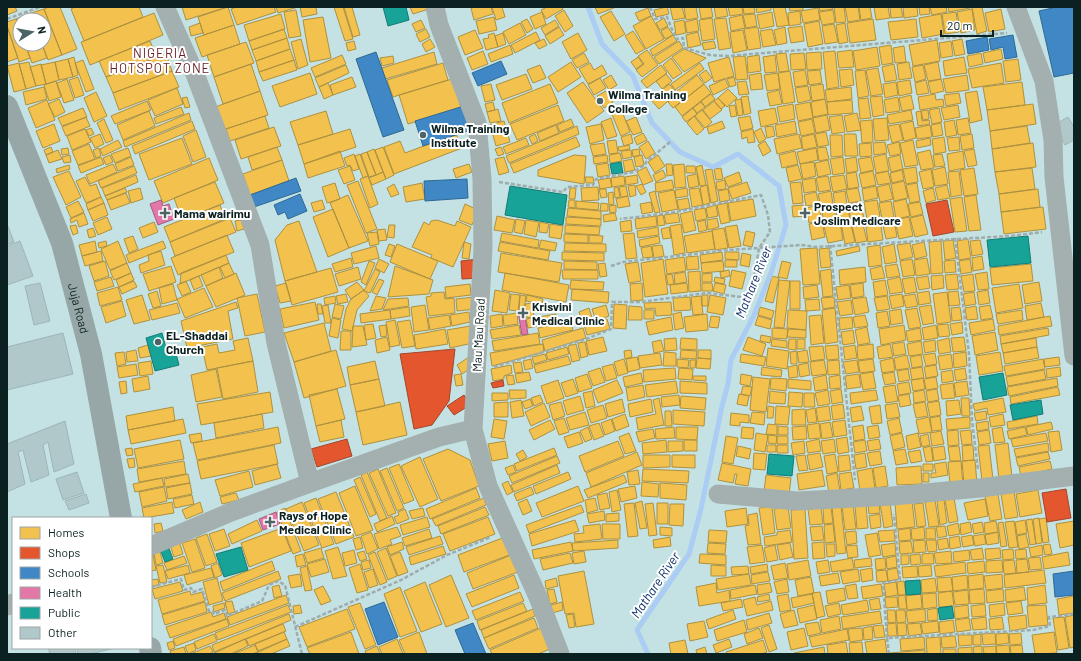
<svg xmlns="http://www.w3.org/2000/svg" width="1081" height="661" font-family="Barlow,sans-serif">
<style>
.homes{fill:#f2c14e;stroke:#ad9140}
.shops{fill:#e4572e;stroke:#a3462a}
.schools{fill:#3f88c5;stroke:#2f6994}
.health{fill:#e377a8;stroke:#a25d80}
.public{fill:#17a398;stroke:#137c74}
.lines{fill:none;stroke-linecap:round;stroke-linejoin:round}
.stream{stroke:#abccf3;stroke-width:5}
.building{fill:#b0c8c9;stroke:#9eb5b6}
.path{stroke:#9eacad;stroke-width:2.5;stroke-dasharray:4 2;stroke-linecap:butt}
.minor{stroke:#a4afaf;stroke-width:19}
.major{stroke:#97a7a8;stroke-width:22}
.poi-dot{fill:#4c6465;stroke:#fff;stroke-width:1.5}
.labels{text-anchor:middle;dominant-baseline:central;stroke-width:4;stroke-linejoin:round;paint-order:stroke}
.poi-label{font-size:12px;font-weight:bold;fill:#0b2021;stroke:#fff;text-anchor:start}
.street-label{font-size:12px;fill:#0b2021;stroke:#fff}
.neighbourhood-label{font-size:13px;letter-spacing:1px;fill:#651f24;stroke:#fff}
.water-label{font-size:13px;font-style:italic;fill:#0f3169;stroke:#fff}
</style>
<rect width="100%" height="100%" fill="#c4e2e3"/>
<path class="homes" d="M 7,7 L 15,7 L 17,11 L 7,15 Z
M 49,7 L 60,7 L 77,49 L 62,55 L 44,9 Z
M 75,7 L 139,7 L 143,17 L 84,41 L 71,9 Z
M 182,7 L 227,7 L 186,20 Z
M 228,7 L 234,25 L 204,35 L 198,17 Z
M 237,7 L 274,7 L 276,12 L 237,25 L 231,9 Z
M 276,7 L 298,7 L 278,13 Z
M 300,7 L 316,7 L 317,14 L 302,17 Z
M 334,7 L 343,7 L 353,39 L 345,41 Z
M 344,7 L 352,7 L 360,35 L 353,37 Z
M 410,7 L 428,7 L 429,9 L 413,14 Z
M 475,7 L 491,7 L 493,14 L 474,20 L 471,8 Z
M 492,7 L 502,7 L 505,17 L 496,20 Z
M 547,7 L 562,7 L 563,9 L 546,19 L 541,10 Z
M 595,7 L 616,7 L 598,14 Z
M 667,7 L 669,14 L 656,17 L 654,10 Z
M 670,7 L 682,7 L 685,18 L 673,20 Z
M 684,7 L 696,7 L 698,18 L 686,20 Z
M 699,7 L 711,7 L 713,17 L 701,19 Z
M 714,7 L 726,7 L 728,16 L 716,18 Z
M 728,7 L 742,7 L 743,14 L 730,16 Z
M 743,7 L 754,7 L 755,13 L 744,14 Z
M 756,7 L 771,7 L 771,10 L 757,13 Z
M 773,7 L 785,7 L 789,25 L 777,27 Z
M 789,7 L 803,7 L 803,10 L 790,11 Z
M 819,7 L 832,7 L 833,9 L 820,11 Z
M 834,7 L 844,7 L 846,22 L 836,23 Z
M 845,7 L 858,7 L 860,20 L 848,22 Z
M 859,7 L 870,7 L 872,18 L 861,20 Z
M 874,7 L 888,7 L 890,18 L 876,20 Z
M 890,7 L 901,7 L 903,17 L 891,18 Z
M 903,7 L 917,7 L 918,16 L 904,18 Z
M 919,7 L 929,7 L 930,14 L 920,15 Z
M 930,7 L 946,7 L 947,12 L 932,15 Z
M 948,7 L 970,7 L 970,8 L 949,12 Z
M 972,7 L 982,7 L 987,31 L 977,34 Z
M 648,8 L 651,16 L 639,21 L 635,13 Z
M 818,8 L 820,20 L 803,23 L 801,11 Z
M 44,9 L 62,55 L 48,60 L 42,44 L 44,44 L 44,20 L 34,20 L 31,13 Z
M 972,9 L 975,30 L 961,33 L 957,12 Z
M 1001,9 L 1005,29 L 989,32 L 985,13 Z
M 296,10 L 301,36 L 289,38 L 284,12 Z
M 564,10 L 573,26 L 565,32 L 555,16 Z
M 833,10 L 835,23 L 822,25 L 819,12 Z
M 611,11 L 625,34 L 614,41 L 600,17 Z
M 800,11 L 801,24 L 789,26 L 788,13 Z
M 542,12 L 546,24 L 535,29 L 530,17 Z
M 772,12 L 774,26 L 760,29 L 757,15 Z
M 956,12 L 959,32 L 945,34 L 942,14 Z
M 31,13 L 34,20 L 20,20 L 20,29 L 16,19 Z
M 154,13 L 163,35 L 90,65 L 81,42 Z
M 281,14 L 285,29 L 249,41 L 244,25 Z
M 755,14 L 757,26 L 746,28 L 743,15 Z
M 941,14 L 944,34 L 922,38 L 919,18 Z
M 742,15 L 745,28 L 731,31 L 729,18 Z
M 651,16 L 664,39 L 646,49 L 633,26 Z
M 323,17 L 331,58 L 310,62 L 303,20 Z
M 494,17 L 497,30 L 479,34 L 476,21 Z
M 664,18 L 668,26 L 660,30 L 656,23 Z
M 712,18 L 715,39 L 702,41 L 699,20 Z
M 726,18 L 731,48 L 719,50 L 714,19 Z
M 16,19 L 20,29 L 20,44 L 25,44 L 30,58 L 19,62 L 7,26 L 7,22 Z
M 527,19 L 533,29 L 527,33 L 521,22 Z
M 697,19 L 699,31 L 687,33 L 685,22 Z
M 873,19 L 876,40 L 850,43 L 847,23 Z
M 916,19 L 918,37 L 891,40 L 888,22 Z
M 421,20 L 425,28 L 416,32 L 412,24 Z
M 555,20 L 559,26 L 545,35 L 541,28 Z
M 684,20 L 686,33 L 676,35 L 674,22 Z
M 819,21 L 823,44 L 808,47 L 804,24 Z
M 200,23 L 203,33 L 191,36 L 189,27 Z
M 520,23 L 526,35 L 509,44 L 503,32 Z
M 845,23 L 848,42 L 839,44 L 836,25 Z
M 834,24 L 838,42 L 825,44 L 822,26 Z
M 234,25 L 240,44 L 202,57 L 195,38 Z
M 7,26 L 18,58 L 7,62 Z
M 802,26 L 804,41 L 791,43 L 788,28 Z
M 559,27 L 564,35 L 550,44 L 545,36 Z
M 668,27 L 673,35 L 665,39 L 661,31 Z
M 758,27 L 761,48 L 748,50 L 744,29 Z
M 785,27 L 787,43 L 777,45 L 774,30 Z
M 284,29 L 287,38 L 252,50 L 249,41 Z
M 426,29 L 430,37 L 420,42 L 416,34 Z
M 772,29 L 776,45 L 763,47 L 760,31 Z
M 475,30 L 483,48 L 465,55 L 458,37 Z
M 743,30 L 747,50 L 733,53 L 730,32 Z
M 633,31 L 645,49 L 636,54 L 625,36 Z
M 536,32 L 540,40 L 515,53 L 511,45 Z
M 698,32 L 701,45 L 688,48 L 686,35 Z
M 494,33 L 498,47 L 486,50 L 483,39 L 489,38 L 488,35 Z
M 503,33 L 506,44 L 498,47 L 495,36 Z
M 578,33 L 587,50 L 571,59 L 562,42 Z
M 673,35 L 677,41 L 653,56 L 650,50 Z
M 287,38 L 290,49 L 256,61 L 252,50 Z
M 301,39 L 308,65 L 298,69 L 291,42 Z
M 430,39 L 435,47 L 426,52 L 422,44 Z
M 544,39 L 547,45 L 539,49 L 535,43 Z
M 962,39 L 965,54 L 955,56 L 952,41 Z
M 937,40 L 940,61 L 913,66 L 909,45 Z
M 150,41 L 157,57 L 106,77 L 99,61 Z
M 354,41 L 356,49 L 348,51 L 346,43 Z
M 679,41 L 683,48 L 659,64 L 654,57 Z
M 714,41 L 716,48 L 704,50 L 702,43 Z
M 951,41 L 953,56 L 941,58 L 939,43 Z
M 246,42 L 254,63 L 214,77 L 207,55 Z
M 25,44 L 42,44 L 47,58 L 32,63 Z
M 510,45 L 513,54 L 491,62 L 488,54 Z
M 891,45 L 893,63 L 882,65 L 879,47 Z
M 904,46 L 906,62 L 895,63 L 893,48 Z
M 877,47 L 880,66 L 856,70 L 853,51 Z
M 290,49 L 294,60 L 259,72 L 256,61 Z
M 684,49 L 706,58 L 684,72 L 672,57 Z
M 1001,49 L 1003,59 L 985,63 L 983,53 Z
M 647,50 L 658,65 L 642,77 L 636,70 L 644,64 L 638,56 Z
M 852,50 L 854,67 L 839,68 L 837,52 Z
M 483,51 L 488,64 L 472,70 L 467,58 Z
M 835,51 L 839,87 L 827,89 L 823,52 Z
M 434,52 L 437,64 L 385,79 L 382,68 Z
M 821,52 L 822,69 L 807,70 L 806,53 Z
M 584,53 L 589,62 L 577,68 L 572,60 Z
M 786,53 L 789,71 L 779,72 L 776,54 Z
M 804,53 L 806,69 L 791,70 L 790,54 Z
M 981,53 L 983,64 L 969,67 L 967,56 Z
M 166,54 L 172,71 L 113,93 L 106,77 Z
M 342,55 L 346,64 L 315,77 L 311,68 Z
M 759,55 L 761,71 L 748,73 L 747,57 Z
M 775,55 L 777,72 L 765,73 L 763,57 Z
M 393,56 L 394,63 L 382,66 L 380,58 Z
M 745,56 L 748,79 L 736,80 L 733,57 Z
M 74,57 L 78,75 L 73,77 L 68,59 Z
M 638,57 L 643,64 L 636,69 L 631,62 Z
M 729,57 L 734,76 L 714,82 L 708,63 Z
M 964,57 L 967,73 L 945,76 L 943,61 Z
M 671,58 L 682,73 L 673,79 L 663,65 Z
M 68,59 L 73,77 L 59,80 L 55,62 Z
M 1018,59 L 1021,80 L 1006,82 L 1003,61 Z
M 83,60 L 94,89 L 86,92 L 75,63 Z
M 294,60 L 297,70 L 263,81 L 259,72 Z
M 29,62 L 36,86 L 26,89 L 19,64 Z
M 55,62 L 59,80 L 46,84 L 41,65 Z
M 571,62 L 581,77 L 558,92 L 548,77 Z
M 909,62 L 912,78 L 899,80 L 897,64 Z
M 938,62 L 941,79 L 928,81 L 924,65 Z
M 19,63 L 26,89 L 14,92 L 7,66 Z
M 443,63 L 448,80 L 393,97 L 387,80 Z
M 590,63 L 594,70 L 602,65 L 607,74 L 588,84 L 579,69 Z
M 700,63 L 704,69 L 675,90 L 671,84 Z
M 1001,63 L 1004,83 L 972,88 L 968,69 Z
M 41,64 L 46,84 L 36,86 L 30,67 Z
M 251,64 L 260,91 L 223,104 L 214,77 Z
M 894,64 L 897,80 L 885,82 L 882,67 Z
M 346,65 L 349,73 L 319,87 L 315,78 Z
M 540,65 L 546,78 L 533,83 L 527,70 Z
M 661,65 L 667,73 L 647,88 L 641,81 Z
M 923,65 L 926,79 L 915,82 L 912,67 Z
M 878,68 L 883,94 L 871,96 L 866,70 Z
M 852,69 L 854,85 L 841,87 L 839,70 Z
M 706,70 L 712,78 L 705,83 L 699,75 Z
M 805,70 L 808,85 L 795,87 L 793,72 Z
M 820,70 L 822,83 L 809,85 L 807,71 Z
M 865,70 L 869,96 L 858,98 L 855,71 Z
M 172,71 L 179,87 L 119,110 L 113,93 Z
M 790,71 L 795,102 L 783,104 L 778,73 Z
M 310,73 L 317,94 L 280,107 L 272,86 Z
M 761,73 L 763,89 L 751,90 L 749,75 Z
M 778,73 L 780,89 L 767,91 L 764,75 Z
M 526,74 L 532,89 L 502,100 L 496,85 Z
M 666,74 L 672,81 L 662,89 L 656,81 Z
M 611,75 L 617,85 L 609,90 L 603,80 Z
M 697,75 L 704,84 L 673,108 L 668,102 L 679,94 L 677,91 Z
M 967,75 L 969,90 L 946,93 L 943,79 Z
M 78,77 L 84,95 L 75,98 L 69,80 Z
M 352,77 L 356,87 L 333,95 L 330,85 Z
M 734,77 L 736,85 L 730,87 L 727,79 Z
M 600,78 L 606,88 L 594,95 L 588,85 Z
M 67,79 L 74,100 L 64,103 L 57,83 Z
M 452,79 L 461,108 L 408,124 L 399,95 Z
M 725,79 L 729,87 L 713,95 L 709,86 Z
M 941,79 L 944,91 L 931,94 L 928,82 Z
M 910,80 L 912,93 L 899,96 L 897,82 Z
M 926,80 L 929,93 L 917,95 L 915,83 Z
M 56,81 L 61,97 L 49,101 L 44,85 Z
M 746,81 L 749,94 L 739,95 L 737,82 Z
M 583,82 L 604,111 L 587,123 L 567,93 Z
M 896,82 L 898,95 L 885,98 L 883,84 Z
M 1022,82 L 1025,105 L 987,110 L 983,87 Z
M 328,83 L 333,95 L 324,99 L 319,87 Z
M 491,84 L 495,100 L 485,102 L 481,86 Z
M 550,84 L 558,103 L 509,123 L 502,103 Z
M 669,84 L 677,93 L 659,109 L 651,100 Z
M 704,84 L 711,93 L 682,116 L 675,107 Z
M 823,84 L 825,99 L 812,101 L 810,86 Z
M 808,86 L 811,100 L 798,103 L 795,88 Z
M 44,87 L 47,99 L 26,105 L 23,92 Z
M 851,87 L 852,99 L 827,102 L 825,90 Z
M 177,88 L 183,104 L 155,116 L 148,100 Z
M 728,89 L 737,98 L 727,107 L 718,98 Z
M 779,90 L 782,104 L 770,106 L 767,93 Z
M 260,91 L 268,115 L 223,130 L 215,107 Z
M 606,91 L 613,102 L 604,108 L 597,96 Z
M 977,91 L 982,120 L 970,123 L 965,93 Z
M 96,92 L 107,116 L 94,122 L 84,98 Z
M 959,93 L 961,103 L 946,106 L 944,95 Z
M 711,94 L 715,99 L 705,107 L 701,101 Z
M 935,94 L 936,100 L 943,99 L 944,106 L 920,110 L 918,97 Z
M 911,95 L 914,109 L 902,111 L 899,98 Z
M 748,96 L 751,113 L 744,115 L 741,97 Z
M 882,96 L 884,115 L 873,117 L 870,97 Z
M 187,97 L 190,107 L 185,108 L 182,98 Z
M 898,97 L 900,111 L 886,113 L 884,100 Z
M 718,98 L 725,106 L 721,109 L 714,101 Z
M 868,98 L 871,118 L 860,119 L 858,99 Z
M 59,99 L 65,112 L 55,117 L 48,104 Z
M 741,99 L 743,115 L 738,116 L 735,100 Z
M 825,99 L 828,114 L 813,117 L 811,102 Z
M 47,100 L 55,120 L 36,128 L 28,108 Z
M 852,100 L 853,113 L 828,115 L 827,102 Z
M 147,101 L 151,110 L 115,124 L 111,116 Z
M 714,101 L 722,110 L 710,119 L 703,110 Z
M 493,102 L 495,110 L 487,112 L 485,104 Z
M 701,102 L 705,107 L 697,113 L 693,108 Z
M 810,102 L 813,118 L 798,121 L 795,105 Z
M 793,104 L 795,119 L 780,122 L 777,107 Z
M 1033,104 L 1036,124 L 990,131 L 987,110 Z
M 558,105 L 564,121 L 517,140 L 510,124 Z
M 735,105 L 737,116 L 731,117 L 729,106 Z
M 958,105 L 960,117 L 944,120 L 941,108 Z
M 620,106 L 630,132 L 621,136 L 610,110 Z
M 181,107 L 184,114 L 156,124 L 154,118 Z
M 83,108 L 87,117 L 62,126 L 58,118 Z
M 693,108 L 697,114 L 686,122 L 682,117 Z
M 775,108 L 778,123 L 761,127 L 758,111 Z
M 939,108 L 942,122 L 932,124 L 929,110 Z
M 498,109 L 501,121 L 490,123 L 487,112 Z
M 702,110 L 712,122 L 705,128 L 695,116 Z
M 911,110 L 913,120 L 889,124 L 887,115 Z
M 928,110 L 929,119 L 923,120 L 921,111 Z
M 149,111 L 155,126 L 123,140 L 117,125 Z
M 326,111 L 333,134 L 298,145 L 290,122 Z
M 921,111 L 922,121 L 929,120 L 930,124 L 918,126 L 916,112 Z
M 189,113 L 191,120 L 125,147 L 123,141 Z
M 857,113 L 861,130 L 847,132 L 844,116 Z
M 827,115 L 830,130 L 816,133 L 813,118 Z
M 842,115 L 845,132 L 832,134 L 829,117 Z
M 265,116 L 269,128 L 230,141 L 226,129 Z
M 694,116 L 704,129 L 697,135 L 687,123 Z
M 750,116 L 753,128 L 741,131 L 738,118 Z
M 86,117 L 90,126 L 66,136 L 62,127 Z
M 636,117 L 642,132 L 633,135 L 626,121 Z
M 611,118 L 617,136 L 607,139 L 601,122 Z
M 887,118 L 889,140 L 875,141 L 873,119 Z
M 968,118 L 971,133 L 958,135 L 956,120 Z
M 104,119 L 113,140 L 106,143 L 97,123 Z
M 571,119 L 574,126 L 560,132 L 557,125 Z
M 812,119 L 815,133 L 801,136 L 798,122 Z
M 872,120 L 873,142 L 862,143 L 860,121 Z
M 954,120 L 957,135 L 946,137 L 944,122 Z
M 192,121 L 195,129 L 135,154 L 132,146 Z
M 504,121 L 510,142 L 496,146 L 490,125 Z
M 722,121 L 725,128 L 709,134 L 707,127 Z
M 795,121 L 797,133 L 777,137 L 775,125 Z
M 913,121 L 916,138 L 904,141 L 900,124 Z
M 941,123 L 943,135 L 933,137 L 931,125 Z
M 54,124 L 60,141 L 43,148 L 36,131 Z
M 601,124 L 604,140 L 590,144 L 586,127 Z
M 899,124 L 903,140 L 892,143 L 888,126 Z
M 556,125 L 559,133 L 540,141 L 537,133 Z
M 930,125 L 932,137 L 917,139 L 915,128 Z
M 577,126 L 579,134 L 509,163 L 506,156 Z
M 773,126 L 775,136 L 767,138 L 765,127 Z
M 1027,126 L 1030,143 L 992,149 L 990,131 Z
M 274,127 L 281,146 L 241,159 L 235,140 Z
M 91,128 L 94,134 L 89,136 L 86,130 Z
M 761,128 L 766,139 L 759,143 L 754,132 Z
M 85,129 L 91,142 L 72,150 L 67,136 Z
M 350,129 L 356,147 L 304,164 L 298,145 Z
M 753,129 L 755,142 L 748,143 L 747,137 L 742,139 L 741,132 Z
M 196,130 L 206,157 L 193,162 L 183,136 Z
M 826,132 L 829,145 L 818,147 L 815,134 Z
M 643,133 L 647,140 L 637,145 L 634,138 Z
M 100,134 L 104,144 L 95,148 L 90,138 Z
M 456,134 L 462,148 L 394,174 L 384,147 L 400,141 L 405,153 Z
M 535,134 L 538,141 L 532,144 L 529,137 Z
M 631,134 L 633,143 L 624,146 L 621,137 Z
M 799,134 L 802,148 L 777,154 L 774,139 Z
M 814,134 L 817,147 L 803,150 L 801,137 Z
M 844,134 L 856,134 L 858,156 L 845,156 Z
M 972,134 L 974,148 L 962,150 L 960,136 Z
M 830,135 L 842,135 L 843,156 L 831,157 Z
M 576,137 L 580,146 L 514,173 L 510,164 Z
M 944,137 L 946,152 L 934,154 L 932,139 Z
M 959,137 L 960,150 L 949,151 L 947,138 Z
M 182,138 L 192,164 L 149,180 L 139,154 Z
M 526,138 L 529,145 L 506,154 L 503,147 Z
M 930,138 L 931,145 L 917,148 L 916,141 Z
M 118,140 L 122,147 L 103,156 L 100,149 Z
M 616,140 L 618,153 L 609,154 L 607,141 Z
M 913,140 L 918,165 L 905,167 L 900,143 Z
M 648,141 L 655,153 L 646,159 L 639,147 Z
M 765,141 L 771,151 L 763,156 L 758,145 Z
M 885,142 L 887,153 L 874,155 L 873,143 Z
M 899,142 L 901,154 L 890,156 L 887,145 Z
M 604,143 L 606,154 L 593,156 L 590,145 Z
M 871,143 L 872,156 L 860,157 L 859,144 Z
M 1033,143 L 1036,167 L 995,172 L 992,149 Z
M 89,144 L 95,159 L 78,165 L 72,151 Z
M 629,145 L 630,149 L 619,151 L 618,147 Z
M 51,147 L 53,152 L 46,155 L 44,150 Z
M 277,147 L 282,160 L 252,170 L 248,157 Z
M 383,147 L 394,175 L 386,179 L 375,150 Z
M 501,147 L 504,154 L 498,156 L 495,149 Z
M 826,147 L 829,159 L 819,161 L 817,148 Z
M 68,148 L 69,154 L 62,155 L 61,149 Z
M 99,148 L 101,156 L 96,158 L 93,150 Z
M 128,148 L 131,156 L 115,163 L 111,154 Z
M 816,148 L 818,160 L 800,164 L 797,152 Z
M 374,149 L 383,172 L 376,175 L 367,152 Z
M 639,149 L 640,155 L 633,157 L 632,150 Z
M 974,149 L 977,165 L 968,167 L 964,151 Z
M 58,150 L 62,159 L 49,163 L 46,155 Z
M 631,150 L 632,157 L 623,159 L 621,151 Z
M 930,150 L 934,168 L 921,170 L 917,153 Z
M 340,151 L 345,166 L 308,178 L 304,164 Z
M 795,151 L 798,164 L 782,168 L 779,155 Z
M 963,151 L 965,168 L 949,171 L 947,154 Z
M 367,152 L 376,175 L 369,177 L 361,154 Z
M 620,153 L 622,161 L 610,163 L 609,155 Z
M 354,154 L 359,169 L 353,171 L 350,165 L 347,166 L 344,158 Z
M 360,154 L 368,176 L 363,178 L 355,156 Z
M 886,154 L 889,171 L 876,173 L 873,157 Z
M 942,154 L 945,166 L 935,167 L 933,155 Z
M 70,155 L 71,162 L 64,163 L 62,157 Z
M 110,155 L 113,162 L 106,165 L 103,158 Z
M 574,155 L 586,156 L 584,184 L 538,176 L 538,170 Z
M 607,155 L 608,162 L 594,164 L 593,157 Z
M 642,155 L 644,165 L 636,167 L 634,157 Z
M 658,155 L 665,166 L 655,173 L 648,162 Z
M 900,155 L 903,169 L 891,172 L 888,158 Z
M 101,157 L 104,164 L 81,173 L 78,166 Z
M 131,157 L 134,165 L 118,171 L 115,164 Z
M 504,157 L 509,172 L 499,175 L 495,159 Z
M 843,157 L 845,173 L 833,175 L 830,159 Z
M 856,157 L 858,171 L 847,173 L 845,159 Z
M 871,157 L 874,170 L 861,173 L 858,159 Z
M 209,158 L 218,180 L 163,203 L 154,181 Z
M 632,159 L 635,170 L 625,172 L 623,161 Z
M 282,160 L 289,181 L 250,195 L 243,174 Z
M 828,160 L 831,174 L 818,177 L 815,163 Z
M 814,162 L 816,176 L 803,179 L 800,164 Z
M 608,163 L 610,175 L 598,177 L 596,165 Z
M 113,164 L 117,172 L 90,184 L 86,175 Z
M 469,164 L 472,172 L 456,178 L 453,169 Z
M 666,164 L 672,164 L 673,175 L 667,176 Z
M 684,164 L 686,187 L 675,188 L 673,165 Z
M 69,165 L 70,169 L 57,173 L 56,169 Z
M 702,165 L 706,185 L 700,186 L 696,167 Z
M 798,165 L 802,179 L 789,182 L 786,168 Z
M 134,166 L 137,173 L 101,188 L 98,181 Z
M 350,166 L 355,180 L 344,184 L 338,170 Z
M 686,166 L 695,166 L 696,173 L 686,173 Z
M 646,167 L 653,181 L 643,185 L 637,172 Z
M 916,167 L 918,182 L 906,184 L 903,169 Z
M 945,167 L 948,184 L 935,186 L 932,170 Z
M 721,168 L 723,179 L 716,180 L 714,169 Z
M 974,168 L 978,194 L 964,196 L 960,170 Z
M 1032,168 L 1035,189 L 999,194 L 995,172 Z
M 712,169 L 718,201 L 711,203 L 705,170 Z
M 931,169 L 934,187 L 923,189 L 919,172 Z
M 663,170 L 666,177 L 656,182 L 653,175 Z
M 902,170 L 904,180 L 892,183 L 890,173 Z
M 69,171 L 81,197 L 66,205 L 53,177 Z
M 873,171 L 876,185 L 862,188 L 859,174 Z
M 888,171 L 891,183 L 878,185 L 875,174 Z
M 959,171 L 962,195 L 951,197 L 948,172 Z
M 383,172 L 386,179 L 372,185 L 369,178 Z
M 739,172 L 742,182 L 728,187 L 724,178 Z
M 856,172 L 859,187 L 848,189 L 846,174 Z
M 697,174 L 699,186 L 689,188 L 687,176 Z
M 136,175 L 138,182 L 105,196 L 102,188 Z
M 637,175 L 638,183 L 626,185 L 625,177 Z
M 844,175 L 847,189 L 833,192 L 830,177 Z
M 368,176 L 378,204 L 370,208 L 360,179 Z
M 624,176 L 625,185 L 612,187 L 611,178 Z
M 828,176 L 831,190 L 819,192 L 816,178 Z
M 85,177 L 90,186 L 96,184 L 101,197 L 86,203 L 76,181 Z
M 585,177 L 593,177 L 594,183 L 586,183 Z
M 610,178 L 612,187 L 600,189 L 598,180 Z
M 815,178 L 817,191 L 804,193 L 802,180 Z
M 672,180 L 674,189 L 656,192 L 655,183 Z
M 725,180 L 726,189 L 717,190 L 716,182 Z
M 358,181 L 377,229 L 366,233 L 347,185 Z
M 904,181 L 908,198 L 894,201 L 891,184 Z
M 215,182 L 224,203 L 182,220 L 174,198 Z
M 747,182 L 751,193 L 732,199 L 728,188 Z
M 801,182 L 803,203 L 793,204 L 790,183 Z
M 335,183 L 340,199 L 327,203 L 322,187 Z
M 422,183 L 425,199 L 406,202 L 403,187 Z
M 917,183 L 920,201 L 910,203 L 906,185 Z
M 394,184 L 399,194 L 391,197 L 387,188 Z
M 642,184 L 646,192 L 641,195 L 636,186 Z
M 889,184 L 893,199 L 880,202 L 877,187 Z
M 635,185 L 636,195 L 630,197 L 628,186 Z
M 707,185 L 710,203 L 703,205 L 700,187 Z
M 947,185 L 950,198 L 938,200 L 935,188 Z
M 626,186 L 628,196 L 621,197 L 619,187 Z
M 876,186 L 878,198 L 864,201 L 862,189 Z
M 598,187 L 599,200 L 582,201 L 581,188 Z
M 618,187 L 620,197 L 615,198 L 614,188 Z
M 125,188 L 127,192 L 107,200 L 105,196 Z
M 140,188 L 143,199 L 131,203 L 128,191 Z
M 570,188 L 576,188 L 575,199 L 569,199 Z
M 687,188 L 688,196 L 676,198 L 675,190 Z
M 699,188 L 703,205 L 692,207 L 689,189 Z
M 858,188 L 861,201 L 849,203 L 846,190 Z
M 933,188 L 936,200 L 926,203 L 923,191 Z
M 599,189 L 606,189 L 607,197 L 601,198 Z
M 728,189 L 730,200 L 720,202 L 718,191 Z
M 1038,189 L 1040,207 L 1001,212 L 999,194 Z
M 674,190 L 678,209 L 662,212 L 658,193 Z
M 655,191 L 660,212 L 655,213 L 649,193 Z
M 831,191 L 833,204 L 821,206 L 818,194 Z
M 845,191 L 847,204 L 835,206 L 833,193 Z
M 613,192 L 614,204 L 609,205 L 608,193 Z
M 816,192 L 819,204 L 806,206 L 804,195 Z
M 126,193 L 130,203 L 111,210 L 107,200 Z
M 348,195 L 368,241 L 349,248 L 330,203 Z
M 976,195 L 981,230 L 969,231 L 964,197 Z
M 628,196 L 630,206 L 618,208 L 616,199 Z
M 101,197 L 104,203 L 88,210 L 86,204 Z
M 962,197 L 967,231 L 955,232 L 950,199 Z
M 688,198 L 690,208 L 679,210 L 677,200 Z
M 753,199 L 756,216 L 731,221 L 728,203 Z
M 906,199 L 910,216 L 896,219 L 893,202 Z
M 322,200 L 325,209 L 314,212 L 311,203 Z
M 569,200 L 575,200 L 575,208 L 568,207 Z
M 877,200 L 880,216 L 867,219 L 864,202 Z
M 78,201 L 84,212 L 71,218 L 66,207 Z
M 576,201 L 599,203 L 598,210 L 576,208 Z
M 891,201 L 894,217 L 882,219 L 879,203 Z
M 651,202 L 653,212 L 642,214 L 640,204 Z
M 860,202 L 864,218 L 851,221 L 848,205 Z
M 920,202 L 923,214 L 911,217 L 908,204 Z
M 104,203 L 108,215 L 93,221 L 88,210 Z
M 601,203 L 608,204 L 608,211 L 600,211 Z
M 727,203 L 730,222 L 721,224 L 717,205 Z
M 465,204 L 478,210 L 472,225 L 459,220 Z
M 220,205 L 225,219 L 170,242 L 164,227 Z
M 616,205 L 616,212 L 610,213 L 609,206 Z
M 716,205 L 718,216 L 708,218 L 706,208 Z
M 803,205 L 805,216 L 793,217 L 792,206 Z
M 819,205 L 822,221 L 809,223 L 806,208 Z
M 833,205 L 836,219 L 824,222 L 821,208 Z
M 847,205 L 850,219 L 838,222 L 835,208 Z
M 1043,207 L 1046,229 L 1004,234 L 1001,212 Z
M 568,208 L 601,211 L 601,219 L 567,216 Z
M 705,208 L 707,219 L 696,221 L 694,210 Z
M 333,209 L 349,248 L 328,257 L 313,217 Z
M 692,211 L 696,230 L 684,233 L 680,214 Z
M 84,213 L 88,224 L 79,227 L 77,220 L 71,223 L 70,219 Z
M 615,213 L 617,220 L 604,222 L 603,215 Z
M 678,213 L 680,222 L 666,224 L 664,215 Z
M 663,215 L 665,225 L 658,226 L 657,216 Z
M 923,215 L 928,234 L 915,237 L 910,218 Z
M 497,216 L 515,220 L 512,233 L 494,230 Z
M 656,216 L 657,226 L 636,229 L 635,219 Z
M 107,217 L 112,229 L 98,235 L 93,223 Z
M 566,217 L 601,219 L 601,226 L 566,224 Z
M 909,217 L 913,236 L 899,239 L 895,220 Z
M 230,218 L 236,232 L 175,256 L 170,242 Z
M 717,218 L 719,227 L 708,230 L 707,220 Z
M 880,218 L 883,240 L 868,242 L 865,220 Z
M 516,219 L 525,221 L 522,234 L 514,232 Z
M 894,219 L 897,237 L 886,239 L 882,221 Z
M 241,220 L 244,229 L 237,231 L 235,221 Z
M 437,220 L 455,226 L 457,221 L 471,227 L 453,267 L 431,258 L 432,255 L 412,247 L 424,222 L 429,225 L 431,221 Z
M 526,220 L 539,222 L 536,237 L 524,234 Z
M 631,220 L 632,231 L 621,232 L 620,222 Z
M 705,220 L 707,230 L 699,232 L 697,222 Z
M 862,220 L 867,241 L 856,243 L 851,222 Z
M 299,221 L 317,272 L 285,281 L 275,240 L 287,225 Z
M 850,221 L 855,242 L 845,244 L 841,223 Z
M 154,222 L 158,232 L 143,238 L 139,228 Z
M 540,222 L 549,224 L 547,233 L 539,232 Z
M 822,222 L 825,237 L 812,240 L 809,224 Z
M 840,222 L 843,240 L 828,243 L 824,226 Z
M 550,224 L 563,226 L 561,239 L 549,237 Z
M 681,224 L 685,253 L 674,255 L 670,226 Z
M 76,225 L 78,233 L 73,235 L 70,226 Z
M 389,225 L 395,225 L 394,238 L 387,237 Z
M 565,225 L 600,227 L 599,235 L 565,233 Z
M 737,225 L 741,246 L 729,248 L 725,227 Z
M 658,227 L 659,235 L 638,238 L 637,231 Z
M 669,227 L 671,238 L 663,239 L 661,229 Z
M 93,228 L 96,236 L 89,238 L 87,230 Z
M 724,228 L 728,248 L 715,250 L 712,230 Z
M 385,229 L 387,240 L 379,241 L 377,230 Z
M 712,231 L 715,249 L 687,253 L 684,236 Z
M 746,231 L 755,233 L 752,247 L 743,245 Z
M 377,232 L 379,244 L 370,246 L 367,233 Z
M 502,233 L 539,240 L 538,248 L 500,241 Z
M 634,233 L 637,258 L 626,259 L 623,234 Z
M 564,234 L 588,235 L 588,243 L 564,242 Z
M 227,235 L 234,252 L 178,275 L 171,258 Z
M 589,235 L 603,236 L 602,243 L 589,243 Z
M 133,236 L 138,249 L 129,253 L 124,239 Z
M 659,236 L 660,243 L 640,247 L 639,240 Z
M 968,239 L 971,258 L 959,260 L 957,241 Z
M 541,240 L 557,243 L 555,251 L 539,248 Z
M 953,240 L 956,258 L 945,260 L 943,241 Z
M 980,240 L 983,254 L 972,256 L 970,241 Z
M 95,241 L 97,252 L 82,256 L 79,245 Z
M 106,241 L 107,246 L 99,248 L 98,243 Z
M 118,241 L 127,263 L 110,270 L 101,249 Z
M 163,241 L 166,248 L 129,263 L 126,255 Z
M 941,241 L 943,273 L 931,274 L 929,242 Z
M 464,242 L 471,244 L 469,259 L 462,258 Z
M 500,242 L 550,251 L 548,260 L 498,251 Z
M 924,242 L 927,256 L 915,259 L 912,245 Z
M 565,243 L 606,244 L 606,252 L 564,251 Z
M 910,243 L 913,257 L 900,260 L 897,245 Z
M 389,244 L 395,246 L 391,257 L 385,255 Z
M 397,244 L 438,261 L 430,279 L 390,262 Z
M 894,244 L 897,262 L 885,264 L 882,247 Z
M 662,245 L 664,256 L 654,258 L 652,246 Z
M 880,245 L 882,265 L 869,267 L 867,247 Z
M 376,246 L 379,258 L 354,264 L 351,253 Z
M 651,246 L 653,257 L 643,258 L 641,248 Z
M 859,246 L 860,251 L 837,256 L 836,251 Z
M 817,248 L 820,284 L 803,285 L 800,249 Z
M 829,248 L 831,267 L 821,268 L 819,249 Z
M 101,251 L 103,261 L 85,266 L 82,256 Z
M 161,251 L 165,265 L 141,273 L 139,265 L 149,261 L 148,255 Z
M 562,252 L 604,253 L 604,261 L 562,260 Z
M 722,252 L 723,260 L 701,263 L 700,255 Z
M 725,252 L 739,252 L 739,260 L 725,259 Z
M 501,253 L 562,263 L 559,282 L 498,272 Z
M 742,253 L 751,255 L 749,267 L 740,265 Z
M 226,255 L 229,263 L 180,284 L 181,273 Z
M 698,256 L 699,269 L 687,270 L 686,257 Z
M 982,256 L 984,269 L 973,271 L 972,258 Z
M 684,257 L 686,271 L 667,274 L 665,260 Z
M 351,258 L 353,267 L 335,272 L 332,264 Z
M 927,258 L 930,274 L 916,276 L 914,260 Z
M 379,259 L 389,264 L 384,273 L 375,268 Z
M 663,259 L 668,294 L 645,297 L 641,263 Z
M 912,259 L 915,275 L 903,277 L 900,261 Z
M 970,259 L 972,272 L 961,274 L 959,261 Z
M 725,260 L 737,260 L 737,267 L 725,267 Z
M 955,260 L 956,272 L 945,273 L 944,261 Z
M 105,261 L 109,276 L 94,281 L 89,266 Z
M 369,261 L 375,263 L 366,285 L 361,282 Z
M 564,261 L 597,262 L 597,270 L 564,269 Z
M 723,261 L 724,271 L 702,273 L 701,263 Z
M 782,261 L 791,263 L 787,279 L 778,277 Z
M 638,262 L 641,281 L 629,283 L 625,264 Z
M 127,263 L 131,273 L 114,280 L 110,271 Z
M 229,263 L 234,274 L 225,278 L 220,267 Z
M 605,263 L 607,276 L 600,277 L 598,264 Z
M 897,264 L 900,276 L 887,278 L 885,266 Z
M 1031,264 L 1033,281 L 992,285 L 990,268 Z
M 171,266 L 176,282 L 149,291 L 143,274 Z
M 395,266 L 433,280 L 429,294 L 388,297 Z
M 882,266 L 885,278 L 872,280 L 870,269 Z
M 219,267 L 223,278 L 206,286 L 201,275 Z
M 358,267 L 361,279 L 339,286 L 335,274 Z
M 865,267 L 866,282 L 840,285 L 839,270 Z
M 331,268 L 338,292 L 292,305 L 285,281 Z
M 375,269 L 380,272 L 370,293 L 364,291 Z
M 831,269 L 833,296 L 823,297 L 820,271 Z
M 562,270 L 598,270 L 598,279 L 563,279 Z
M 729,270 L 730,276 L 721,278 L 720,272 Z
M 732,270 L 746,273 L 742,289 L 729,286 Z
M 700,271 L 701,291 L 689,292 L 688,272 Z
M 685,272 L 687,282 L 675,284 L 674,274 Z
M 987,272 L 989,289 L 978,290 L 975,274 Z
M 131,273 L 134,280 L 119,287 L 116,280 Z
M 236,273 L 245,295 L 216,307 L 206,286 Z
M 505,273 L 569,285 L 566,302 L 502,290 Z
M 712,273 L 712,282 L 702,282 L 702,274 Z
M 672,274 L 674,284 L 668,285 L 666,275 Z
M 957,274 L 959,289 L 947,290 L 945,275 Z
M 973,274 L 975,291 L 964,292 L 961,276 Z
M 943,275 L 944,288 L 932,290 L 931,276 Z
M 199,276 L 203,286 L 194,290 L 190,280 Z
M 772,276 L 779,278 L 773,303 L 765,301 Z
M 928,276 L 930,288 L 919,290 L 916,278 Z
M 111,277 L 114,286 L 97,291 L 94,282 Z
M 715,277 L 725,279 L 724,284 L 714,282 Z
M 900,277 L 903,292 L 890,294 L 887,280 Z
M 914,277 L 917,292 L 905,294 L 902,279 Z
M 379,279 L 384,281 L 377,295 L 372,292 Z
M 571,280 L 604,282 L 603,290 L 570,289 Z
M 779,280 L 790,281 L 784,328 L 774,327 Z
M 885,280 L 888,295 L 875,297 L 873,282 Z
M 134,281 L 137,287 L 122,294 L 119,287 Z
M 186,281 L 191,292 L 182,296 L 177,285 Z
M 790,281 L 800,281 L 800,309 L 790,309 Z
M 357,282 L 364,290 L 351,299 L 345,290 Z
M 1039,282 L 1042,301 L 1025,304 L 1022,285 Z
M 286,283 L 291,301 L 280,303 L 275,286 Z
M 642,283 L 643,300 L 631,301 L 630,284 Z
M 687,283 L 688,292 L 671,294 L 670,285 Z
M 702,283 L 712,283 L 713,291 L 702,291 Z
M 715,283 L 726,285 L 724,294 L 713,291 Z
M 863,283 L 864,296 L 852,298 L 850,285 Z
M 173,284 L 177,300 L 162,304 L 159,288 Z
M 470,284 L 471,295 L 446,298 L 445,287 Z
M 1019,284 L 1023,308 L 996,313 L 992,288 Z
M 817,285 L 819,297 L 804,299 L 803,287 Z
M 849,285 L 851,298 L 838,300 L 836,287 Z
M 118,287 L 122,300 L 100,306 L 97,293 Z
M 204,288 L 213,307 L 185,318 L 177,299 Z
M 572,289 L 609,292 L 608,303 L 571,300 Z
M 364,290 L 369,296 L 357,310 L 352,331 L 342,329 L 346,309 L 351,299 Z
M 495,290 L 510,293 L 507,313 L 492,311 Z
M 988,290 L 990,303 L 979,305 L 977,292 Z
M 157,291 L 161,306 L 153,308 L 148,294 Z
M 929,291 L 931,303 L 919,305 L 917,293 Z
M 958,291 L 960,305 L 949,306 L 948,292 Z
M 444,292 L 445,299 L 454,298 L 455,313 L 429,316 L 426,297 L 431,296 L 431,293 Z
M 947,292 L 951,322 L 937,324 L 933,294 Z
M 974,292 L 976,304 L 965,306 L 963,294 Z
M 257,294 L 265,332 L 245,336 L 237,298 Z
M 346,294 L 348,302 L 338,304 L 336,296 Z
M 511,294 L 520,295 L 518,311 L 509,310 Z
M 902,294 L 904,306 L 892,309 L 889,296 Z
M 915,294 L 918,306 L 906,308 L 903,296 Z
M 142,295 L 150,320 L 134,324 L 126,300 Z
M 520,295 L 526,296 L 524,311 L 519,310 Z
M 527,295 L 543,299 L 542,304 L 526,301 Z
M 702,295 L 708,295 L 708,306 L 702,306 Z
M 710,295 L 726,298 L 723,315 L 707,312 Z
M 335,296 L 336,303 L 325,305 L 324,298 Z
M 376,296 L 386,298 L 382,309 L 370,311 Z
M 701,296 L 703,314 L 693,315 L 691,297 Z
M 887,296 L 890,309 L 877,311 L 874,298 Z
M 475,297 L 476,309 L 457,311 L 456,299 Z
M 690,297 L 691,310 L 674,311 L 673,298 Z
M 834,297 L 835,307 L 823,309 L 821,298 Z
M 866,297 L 869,312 L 855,315 L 852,299 Z
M 408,298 L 409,306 L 383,310 L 388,299 Z
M 819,299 L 820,310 L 806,311 L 805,300 Z
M 851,300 L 853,314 L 840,316 L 837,302 Z
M 122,301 L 126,316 L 106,323 L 101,307 Z
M 236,302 L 238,308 L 228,311 L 233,339 L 187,348 L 181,321 Z
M 315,302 L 319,320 L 284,328 L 280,309 Z
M 671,302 L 672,315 L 656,316 L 655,308 L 645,309 L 644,303 Z
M 177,303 L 180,313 L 152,320 L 149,310 Z
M 532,303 L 534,317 L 527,318 L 525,304 Z
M 1041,303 L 1044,317 L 1027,320 L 1025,306 Z
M 317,304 L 321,304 L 323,314 L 318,314 Z
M 335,304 L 344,306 L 341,319 L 332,317 Z
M 614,304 L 627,305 L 626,329 L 613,328 Z
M 328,305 L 331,323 L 325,323 L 322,306 Z
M 425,305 L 429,330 L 414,332 L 411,307 Z
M 606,305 L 609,316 L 596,321 L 592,309 Z
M 931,305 L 934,323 L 923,325 L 919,307 Z
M 990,305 L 993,318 L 981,320 L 979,307 Z
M 629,306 L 642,307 L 642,320 L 628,320 Z
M 976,306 L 978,319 L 967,320 L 965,308 Z
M 409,307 L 410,316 L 391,319 L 390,310 Z
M 760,307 L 774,311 L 772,319 L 758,315 Z
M 960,307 L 962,320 L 952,321 L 951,308 Z
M 589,308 L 593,321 L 583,324 L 579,312 Z
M 835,308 L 838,342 L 825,344 L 822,310 Z
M 917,308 L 921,327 L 909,329 L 905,310 Z
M 901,309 L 903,323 L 891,325 L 889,311 Z
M 390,310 L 391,319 L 361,323 L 360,314 Z
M 644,310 L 654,310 L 654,319 L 644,319 Z
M 788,310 L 807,311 L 806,330 L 787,328 Z
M 1022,310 L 1023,320 L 998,324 L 996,314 Z
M 887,311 L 890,326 L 878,328 L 876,313 Z
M 469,312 L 470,322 L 452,326 L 450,315 Z
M 681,312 L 684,328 L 675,330 L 673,314 Z
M 517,313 L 518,324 L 504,326 L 503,315 Z
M 502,314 L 503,326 L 491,328 L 490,316 Z
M 556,314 L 558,322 L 528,328 L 526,319 Z
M 707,314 L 708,330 L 686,332 L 684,317 Z
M 449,315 L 451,326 L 430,330 L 428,318 Z
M 821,315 L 824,343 L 811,345 L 809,316 Z
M 865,315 L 868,326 L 855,328 L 853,317 Z
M 711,316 L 720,317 L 718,328 L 709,327 Z
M 758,316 L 772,320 L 770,329 L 755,325 Z
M 1050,316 L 1052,326 L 999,335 L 998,326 Z
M 671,317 L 673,330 L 649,335 L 646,322 Z
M 852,317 L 853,328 L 840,330 L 839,318 Z
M 332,318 L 341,320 L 338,338 L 329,336 Z
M 607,319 L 610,329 L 587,335 L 584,325 Z
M 993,319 L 995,330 L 971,335 L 969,323 Z
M 395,320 L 400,345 L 390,347 L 386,322 Z
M 410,320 L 415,346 L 402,348 L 397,322 Z
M 570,320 L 573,330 L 540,338 L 538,328 Z
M 962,322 L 963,333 L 952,335 L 950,324 Z
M 324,323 L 331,351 L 294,362 L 284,333 Z
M 373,324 L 376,338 L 366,340 L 364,325 Z
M 948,324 L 950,336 L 939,337 L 937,325 Z
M 386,325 L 387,336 L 381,337 L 379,326 Z
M 519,325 L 521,335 L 492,339 L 490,330 Z
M 904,325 L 906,340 L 881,345 L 879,329 Z
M 936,325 L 938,338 L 924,340 L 922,328 Z
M 353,326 L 363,326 L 367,345 L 352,347 Z
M 470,326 L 473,343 L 450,348 L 447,330 Z
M 867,327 L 870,343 L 858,345 L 855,330 Z
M 583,328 L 586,338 L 545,351 L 542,340 Z
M 772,328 L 788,329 L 787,339 L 772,338 Z
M 920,328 L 922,340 L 908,342 L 906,331 Z
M 1048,328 L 1049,335 L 1001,344 L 1000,336 Z
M 445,329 L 448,344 L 416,349 L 414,335 Z
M 788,329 L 806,330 L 806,338 L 787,337 Z
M 853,330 L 855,343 L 843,345 L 841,332 Z
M 341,331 L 351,331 L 351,350 L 340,350 Z
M 995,332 L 998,350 L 975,355 L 972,336 Z
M 538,333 L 540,344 L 494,351 L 492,341 Z
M 761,335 L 771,337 L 770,343 L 760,341 Z
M 387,337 L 390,350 L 377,353 L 375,340 Z
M 603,337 L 607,351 L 589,355 L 586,341 Z
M 748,337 L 766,344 L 762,356 L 743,350 Z
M 964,337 L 966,351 L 953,352 L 951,338 Z
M 248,338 L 253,361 L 207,370 L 202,347 L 217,344 L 219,353 L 235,350 L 233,341 Z
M 676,338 L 677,350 L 665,351 L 664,339 Z
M 681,338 L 697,339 L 697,350 L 680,349 Z
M 949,338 L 951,352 L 939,354 L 937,341 Z
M 1036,338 L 1037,347 L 1003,353 L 1001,344 Z
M 772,339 L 787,341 L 787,348 L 771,346 Z
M 789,339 L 796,339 L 796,350 L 788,349 Z
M 797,339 L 805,339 L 805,349 L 797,349 Z
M 661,340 L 664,351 L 654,353 L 652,342 Z
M 935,340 L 936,351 L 925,353 L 923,342 Z
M 921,341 L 923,354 L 909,356 L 907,344 Z
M 585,342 L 588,356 L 581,358 L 578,343 Z
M 904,342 L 906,354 L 894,356 L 892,344 Z
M 543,344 L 544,352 L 492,366 L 490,353 Z
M 576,344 L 580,360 L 572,362 L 568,346 Z
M 873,344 L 874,358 L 858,360 L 857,346 Z
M 890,344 L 893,357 L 879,359 L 877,347 Z
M 148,345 L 151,356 L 140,358 L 138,348 Z
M 838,345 L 839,359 L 827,360 L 825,346 Z
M 855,345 L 857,358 L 845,360 L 843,347 Z
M 823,346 L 825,359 L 811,361 L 809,347 Z
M 567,347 L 569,354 L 548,360 L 546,353 Z
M 1037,347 L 1039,358 L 1005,364 L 1003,353 Z
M 768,348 L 789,351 L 787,369 L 766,366 Z
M 136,350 L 138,361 L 127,362 L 126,352 Z
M 336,350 L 346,386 L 304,398 L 294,362 Z
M 631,350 L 632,357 L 625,359 L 624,351 Z
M 681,350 L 697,351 L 696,359 L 680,358 Z
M 698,350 L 711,350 L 711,359 L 698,358 Z
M 807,350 L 809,362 L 799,363 L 797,352 Z
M 797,351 L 797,364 L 791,364 L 790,352 Z
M 124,352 L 126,364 L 117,366 L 115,353 Z
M 664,352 L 676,353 L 676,366 L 663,366 Z
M 966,352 L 967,366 L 954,368 L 953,354 Z
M 1000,352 L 1003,371 L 979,375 L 976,356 Z
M 660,353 L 662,365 L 640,368 L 638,356 Z
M 935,353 L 937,364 L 926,366 L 923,355 Z
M 545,354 L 547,360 L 534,364 L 532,357 Z
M 741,354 L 766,357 L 764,366 L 740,362 Z
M 951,354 L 953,368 L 940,370 L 938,356 Z
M 907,355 L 910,368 L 896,370 L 894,358 Z
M 921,355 L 923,366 L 912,368 L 910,357 Z
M 568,356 L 571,364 L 536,373 L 534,365 Z
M 469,357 L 474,366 L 462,374 L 457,365 Z
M 637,357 L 640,369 L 628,372 L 626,359 Z
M 1059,357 L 1060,365 L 1045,367 L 1044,359 Z
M 697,358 L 711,359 L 710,369 L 696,368 Z
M 893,358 L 895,371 L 882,373 L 880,361 Z
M 531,359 L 533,368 L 525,370 L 523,361 Z
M 624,359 L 628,373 L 618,376 L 614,362 Z
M 677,359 L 689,360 L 688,368 L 677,367 Z
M 873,359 L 875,371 L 860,373 L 858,361 Z
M 1043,359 L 1045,369 L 1006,376 L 1004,366 Z
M 690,360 L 696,360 L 695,368 L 690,368 Z
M 824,360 L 827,374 L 812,376 L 810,362 Z
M 839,360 L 840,374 L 828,375 L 827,361 Z
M 857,360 L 859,372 L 846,374 L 843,362 Z
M 151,361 L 153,374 L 140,376 L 138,363 Z
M 253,361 L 258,392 L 223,399 L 217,368 Z
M 375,361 L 379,379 L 350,385 L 347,367 Z
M 521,362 L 523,372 L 515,373 L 513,363 Z
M 808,363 L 810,375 L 800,377 L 798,365 Z
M 136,364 L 138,375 L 119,378 L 117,367 Z
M 613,364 L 617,378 L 606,381 L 602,367 Z
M 511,365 L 512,373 L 504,376 L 504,379 L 493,381 L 491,369 Z
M 797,365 L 798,377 L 789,378 L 788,367 Z
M 936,365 L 938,376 L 926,378 L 924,367 Z
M 762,367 L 782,370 L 781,377 L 761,375 Z
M 922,367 L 924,378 L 912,380 L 910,369 Z
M 1060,367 L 1061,376 L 1047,378 L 1046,369 Z
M 600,368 L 605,382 L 593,386 L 588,372 Z
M 675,368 L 676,379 L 644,382 L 643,370 Z
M 679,368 L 693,369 L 692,380 L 678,379 Z
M 965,368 L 967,379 L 956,381 L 954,370 Z
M 216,369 L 222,397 L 196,402 L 191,375 Z
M 908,369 L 910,380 L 899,382 L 897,371 Z
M 952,370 L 954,381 L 942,383 L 941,372 Z
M 1044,370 L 1046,379 L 1008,386 L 1006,377 Z
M 529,372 L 531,380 L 517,383 L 515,374 Z
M 873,372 L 876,388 L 863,390 L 860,374 Z
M 894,372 L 896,383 L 885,385 L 882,374 Z
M 641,373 L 643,383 L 625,387 L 623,377 Z
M 461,374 L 463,385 L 456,386 L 454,375 Z
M 587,374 L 592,388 L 579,392 L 575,378 Z
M 741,374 L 752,376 L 750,386 L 740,384 Z
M 859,374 L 861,387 L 847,389 L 845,376 Z
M 513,375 L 515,384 L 508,385 L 506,376 Z
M 826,375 L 828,389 L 815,391 L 813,378 Z
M 840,375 L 841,388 L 830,389 L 829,377 Z
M 148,376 L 150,389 L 134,392 L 132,379 Z
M 693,376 L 706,376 L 706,381 L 693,380 Z
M 753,377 L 770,379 L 766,412 L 750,410 Z
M 936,377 L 938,388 L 926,390 L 924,379 Z
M 771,378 L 787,379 L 786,391 L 770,389 Z
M 923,378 L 925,389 L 913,391 L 911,380 Z
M 1057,378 L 1058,386 L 1009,396 L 1007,387 Z
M 379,379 L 385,406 L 356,412 L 350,385 Z
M 573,379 L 578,393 L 566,397 L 561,383 Z
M 788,379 L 811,381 L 811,390 L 788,388 Z
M 558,380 L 564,398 L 547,404 L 541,386 Z
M 617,380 L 623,393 L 598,403 L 593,390 Z
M 126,381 L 127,393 L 121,394 L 119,382 Z
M 676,381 L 678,393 L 647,397 L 645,385 Z
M 680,381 L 707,383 L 707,394 L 680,393 Z
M 967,381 L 969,395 L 956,397 L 954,383 Z
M 909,382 L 911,393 L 899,395 L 897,384 Z
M 953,383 L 955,398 L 942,399 L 940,385 Z
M 643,385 L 645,397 L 628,401 L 626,388 Z
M 895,385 L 898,401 L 886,403 L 883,387 Z
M 743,386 L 752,387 L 750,396 L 741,394 Z
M 1058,387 L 1060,395 L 1011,404 L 1010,397 Z
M 337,389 L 345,419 L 316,426 L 309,395 Z
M 841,389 L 843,402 L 832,404 L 830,391 Z
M 937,389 L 939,400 L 928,402 L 926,391 Z
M 509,390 L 526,390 L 526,398 L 510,399 Z
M 828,390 L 830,404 L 818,406 L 815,393 Z
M 876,390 L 878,400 L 851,404 L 850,393 Z
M 924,390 L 926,401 L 914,403 L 913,392 Z
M 592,391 L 595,406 L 586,408 L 583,393 Z
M 770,391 L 786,393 L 785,404 L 769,403 Z
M 270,392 L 273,412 L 201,425 L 197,404 Z
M 789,392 L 803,393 L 802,407 L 788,406 Z
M 492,393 L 508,393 L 508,400 L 492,401 Z
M 804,393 L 814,393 L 815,407 L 804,407 Z
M 739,394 L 749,396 L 747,406 L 737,404 Z
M 909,394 L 911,405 L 900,407 L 898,396 Z
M 540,395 L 543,402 L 534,406 L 531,398 Z
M 679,395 L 680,405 L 662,407 L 661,397 Z
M 580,396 L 584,410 L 567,415 L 563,401 Z
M 681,396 L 706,398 L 705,410 L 680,408 Z
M 659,398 L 664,425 L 638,430 L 636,418 L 656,414 L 653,400 Z
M 961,398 L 969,398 L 970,416 L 962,416 Z
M 1003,398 L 1006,412 L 988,415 L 987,408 L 975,411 L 973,404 Z
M 530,399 L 533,406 L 525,409 L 522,402 Z
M 622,399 L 625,412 L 608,417 L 605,404 Z
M 651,399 L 653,412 L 630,417 L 628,404 Z
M 521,400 L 524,416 L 512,418 L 510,402 Z
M 959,400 L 961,414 L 947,416 L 946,401 Z
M 939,401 L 941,415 L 930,417 L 927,403 Z
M 400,402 L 407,435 L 363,445 L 356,412 Z
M 508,402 L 508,417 L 494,417 L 494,403 Z
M 561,402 L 565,416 L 553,420 L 549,405 Z
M 925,402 L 928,416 L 916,418 L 913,404 Z
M 544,403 L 550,417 L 531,426 L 525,412 Z
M 897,403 L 900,417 L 887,419 L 885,405 Z
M 843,404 L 845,418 L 833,420 L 831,406 Z
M 603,405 L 607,418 L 591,423 L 587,410 Z
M 880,405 L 882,423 L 872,424 L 869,407 Z
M 768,406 L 774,407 L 773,418 L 767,418 Z
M 776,406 L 790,407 L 788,425 L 775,424 Z
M 829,406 L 831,420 L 818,422 L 816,408 Z
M 861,406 L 864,420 L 852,422 L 850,408 Z
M 173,407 L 175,421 L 128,430 L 126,416 Z
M 815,408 L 817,422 L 808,423 L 806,410 Z
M 805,409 L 806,425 L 792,425 L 792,410 Z
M 673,410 L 705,412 L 704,426 L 673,424 Z
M 665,411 L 671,411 L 672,426 L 665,426 Z
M 986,411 L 987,419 L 976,421 L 974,413 Z
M 585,412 L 589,425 L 570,430 L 566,418 Z
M 752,412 L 765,413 L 764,425 L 750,423 Z
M 731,413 L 749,415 L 749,423 L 740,422 L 740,426 L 730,425 Z
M 262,414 L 264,428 L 216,438 L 214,423 Z
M 625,414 L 629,426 L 616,431 L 612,419 Z
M 1003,414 L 1005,425 L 991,427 L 989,417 Z
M 940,416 L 942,430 L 932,431 L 930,418 Z
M 1037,416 L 1038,424 L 1008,429 L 1007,422 Z
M 929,417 L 932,432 L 919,434 L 916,420 Z
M 970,417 L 970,428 L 947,430 L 946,419 Z
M 564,418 L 569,432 L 559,435 L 554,421 Z
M 899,418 L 902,432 L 890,435 L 887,421 Z
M 183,419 L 186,433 L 131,444 L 128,430 Z
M 494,419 L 507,421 L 504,439 L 491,437 Z
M 611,419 L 615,431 L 605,435 L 601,423 Z
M 341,420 L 344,437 L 320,442 L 316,426 Z
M 550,420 L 555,429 L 534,440 L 529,430 Z
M 845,420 L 847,435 L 834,437 L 832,422 Z
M 988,421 L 989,429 L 977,431 L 976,423 Z
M 830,422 L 833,437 L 822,439 L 820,424 Z
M 1051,422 L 1053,429 L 1028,435 L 1026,427 Z
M 599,423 L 604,436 L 594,440 L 589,426 Z
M 819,423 L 821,438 L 809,439 L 807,425 Z
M 768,424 L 777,425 L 777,435 L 766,434 Z
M 863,425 L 865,439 L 854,441 L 852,427 Z
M 878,425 L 880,437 L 869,439 L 867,427 Z
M 778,426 L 788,427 L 788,435 L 778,435 Z
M 806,426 L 807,439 L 793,440 L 792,427 Z
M 278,427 L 281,443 L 197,460 L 193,443 Z
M 588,427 L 592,439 L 585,442 L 580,431 Z
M 674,427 L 675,438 L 656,439 L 655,429 Z
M 676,427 L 698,427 L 697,440 L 676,439 Z
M 742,427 L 754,428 L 753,439 L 741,438 Z
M 1002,427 L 1005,442 L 994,443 L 992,429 Z
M 1025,427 L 1027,435 L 1009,439 L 1007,431 Z
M 653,429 L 655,438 L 639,442 L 636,432 Z
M 958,430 L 959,445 L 948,446 L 947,431 Z
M 971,430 L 972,444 L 962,445 L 960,431 Z
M 989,430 L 991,443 L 979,445 L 977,432 Z
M 941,431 L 944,444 L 932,446 L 930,433 Z
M 1059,431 L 1062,450 L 1051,452 L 1048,432 Z
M 579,432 L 583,443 L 568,448 L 564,437 Z
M 201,433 L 202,441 L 191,443 L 189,435 Z
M 629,433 L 636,451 L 625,454 L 619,437 Z
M 756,433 L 768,435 L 765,452 L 754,450 Z
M 902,433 L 905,447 L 893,450 L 890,436 Z
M 918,433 L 921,447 L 908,450 L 906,436 Z
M 1046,433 L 1048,441 L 1013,447 L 1011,439 Z
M 928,434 L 930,445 L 922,447 L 920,436 Z
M 768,435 L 777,436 L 776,444 L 768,443 Z
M 726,436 L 738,438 L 733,464 L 722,462 Z
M 777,436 L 788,436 L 788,444 L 777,444 Z
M 847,437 L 849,452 L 838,454 L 836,439 Z
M 819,439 L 821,451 L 808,453 L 806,442 Z
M 834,439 L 836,452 L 823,454 L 821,441 Z
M 879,439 L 881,449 L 869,451 L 867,441 Z
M 180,440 L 184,459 L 138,468 L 134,449 Z
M 666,440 L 667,452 L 643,454 L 642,443 Z
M 684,440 L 697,440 L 697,451 L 684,451 Z
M 865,440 L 867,451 L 855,453 L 853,442 Z
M 505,441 L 508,458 L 492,461 L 488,444 Z
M 618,441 L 624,456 L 585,472 L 579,456 Z
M 668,441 L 683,441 L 683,451 L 668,452 Z
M 804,441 L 805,453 L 793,455 L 791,443 Z
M 1008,443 L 1012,477 L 999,479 L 995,445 Z
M 1048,443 L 1049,451 L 1016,457 L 1014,449 Z
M 274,445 L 278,464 L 201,479 L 197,461 Z
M 767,445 L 776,445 L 776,452 L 767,452 Z
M 777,445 L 788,445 L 788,453 L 777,453 Z
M 973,445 L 974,460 L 963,461 L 962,446 Z
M 989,445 L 993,479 L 982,481 L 978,446 Z
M 738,446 L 751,449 L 749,459 L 736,456 Z
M 931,446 L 933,461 L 926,462 L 923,448 Z
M 944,446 L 946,459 L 934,461 L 932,448 Z
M 959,446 L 961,461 L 950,461 L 948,447 Z
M 132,448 L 133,455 L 127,456 L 125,449 Z
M 554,448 L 557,455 L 517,471 L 514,464 Z
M 448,449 L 470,460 L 479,486 L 441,501 L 423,459 Z
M 905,449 L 908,463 L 896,465 L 893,451 Z
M 523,450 L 527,457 L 520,461 L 516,454 Z
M 920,450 L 922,461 L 911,463 L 908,452 Z
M 880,451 L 882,464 L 870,466 L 867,453 Z
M 637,452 L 642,465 L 591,487 L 586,473 Z
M 1048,452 L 1050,459 L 1018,466 L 1016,458 Z
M 754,453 L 767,454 L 765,470 L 753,469 Z
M 820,453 L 823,467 L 810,470 L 807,455 Z
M 865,453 L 867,467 L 856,469 L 854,455 Z
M 835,454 L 838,472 L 827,474 L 824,456 Z
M 643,455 L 670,455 L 670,467 L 643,468 Z
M 672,455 L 695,455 L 695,468 L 672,467 Z
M 805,455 L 808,470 L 799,471 L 796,456 Z
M 849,455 L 851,470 L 839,472 L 838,456 Z
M 557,456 L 560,463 L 512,483 L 509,476 Z
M 420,457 L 438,499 L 420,507 L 401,466 Z
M 134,458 L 135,467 L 129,468 L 127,459 Z
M 975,460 L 977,484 L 964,484 L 962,461 Z
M 184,461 L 186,474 L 139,482 L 137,469 Z
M 961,461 L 963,485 L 950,485 L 948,462 Z
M 1050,461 L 1052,469 L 1021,476 L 1019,467 Z
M 946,462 L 948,475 L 931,478 L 931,473 L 936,473 L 934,464 Z
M 722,463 L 751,469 L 748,486 L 735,484 L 737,474 L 735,474 L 733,483 L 718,480 Z
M 277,464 L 281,478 L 255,485 L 252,471 Z
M 399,464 L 414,500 L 404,504 L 389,468 Z
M 923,464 L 933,464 L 933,471 L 923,471 Z
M 513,465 L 516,472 L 508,475 L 505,468 Z
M 557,465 L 560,473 L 514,492 L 511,485 Z
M 885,466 L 888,486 L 876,488 L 873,468 Z
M 921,466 L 922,484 L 897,485 L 896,468 Z
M 387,468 L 404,508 L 397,511 L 380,471 Z
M 872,468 L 875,489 L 860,491 L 857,471 Z
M 378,469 L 396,513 L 388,516 L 369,473 Z
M 643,469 L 689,471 L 688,483 L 642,481 Z
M 638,470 L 640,484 L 629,485 L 627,472 Z
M 822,470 L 825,486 L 799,490 L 797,474 Z
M 249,471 L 253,487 L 220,496 L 215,480 Z
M 367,472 L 387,518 L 380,521 L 361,475 Z
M 568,472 L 571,479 L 536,494 L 533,486 Z
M 851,472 L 854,488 L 841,490 L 839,474 Z
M 837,473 L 840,491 L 829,493 L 826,476 Z
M 923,473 L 929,473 L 929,482 L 923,482 Z
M 188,474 L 190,483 L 165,487 L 164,479 Z
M 624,475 L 627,482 L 588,498 L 584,490 Z
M 766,475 L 791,478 L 789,495 L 764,492 Z
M 360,477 L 376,514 L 370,517 L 354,480 Z
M 162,478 L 164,486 L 135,492 L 133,484 Z
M 508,481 L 513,492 L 507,495 L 502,484 Z
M 642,482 L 659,484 L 658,497 L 641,496 Z
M 190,483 L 192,494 L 168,499 L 166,488 Z
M 660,483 L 687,485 L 686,500 L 660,498 Z
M 355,486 L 373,530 L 356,536 L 339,493 Z
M 578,486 L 584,501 L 542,517 L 536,503 Z
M 635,486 L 637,498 L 621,502 L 618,489 Z
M 164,487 L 167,501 L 142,507 L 139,492 Z
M 531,487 L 534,494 L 517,501 L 514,494 Z
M 476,488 L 480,498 L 430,519 L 426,509 Z
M 617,490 L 621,510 L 612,512 L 609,492 Z
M 1038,490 L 1042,513 L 1020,517 L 1016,494 Z
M 336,492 L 354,537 L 336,544 L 318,499 Z
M 1014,492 L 1018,517 L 1005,519 L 1001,494 Z
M 236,493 L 239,500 L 222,504 L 220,497 Z
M 607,493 L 610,508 L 600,510 L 597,495 Z
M 998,494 L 1002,519 L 990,521 L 985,496 Z
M 192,495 L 194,504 L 175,508 L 173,499 Z
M 316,498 L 334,544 L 322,548 L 304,503 Z
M 484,498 L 486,505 L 436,526 L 432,519 Z
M 595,498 L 598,510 L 587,513 L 585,500 Z
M 954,498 L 958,521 L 949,523 L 945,500 Z
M 527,499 L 532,511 L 523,515 L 518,503 Z
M 985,499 L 988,516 L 968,520 L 964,503 Z
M 935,500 L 939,526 L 929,527 L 925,502 Z
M 944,500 L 947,523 L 940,525 L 937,501 Z
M 642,501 L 647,528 L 640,529 L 635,503 Z
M 912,501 L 915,527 L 897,529 L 895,503 Z
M 172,502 L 174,513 L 144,518 L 142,508 Z
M 200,502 L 203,512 L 186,519 L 182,510 Z
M 302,502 L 319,545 L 304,551 L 286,509 Z
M 879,502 L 880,513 L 869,514 L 868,504 Z
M 890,502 L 893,526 L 884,528 L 880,503 Z
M 634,503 L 638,536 L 628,537 L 624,504 Z
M 653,503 L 657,535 L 649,536 L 645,504 Z
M 657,503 L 668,503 L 668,524 L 657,524 Z
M 923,503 L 926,526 L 917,527 L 914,504 Z
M 670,504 L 684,504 L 683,526 L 669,525 Z
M 853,504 L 856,529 L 845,530 L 842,506 Z
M 866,504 L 868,528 L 857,529 L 855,505 Z
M 581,505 L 584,512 L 529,533 L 526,525 Z
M 841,506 L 846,553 L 837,554 L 832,507 Z
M 485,507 L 489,515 L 441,534 L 438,526 Z
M 772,507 L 775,533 L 763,535 L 759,508 Z
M 788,507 L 791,528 L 777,530 L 774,509 Z
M 831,507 L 833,523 L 824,524 L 823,508 Z
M 285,508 L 301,551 L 293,554 L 277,512 Z
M 423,508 L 425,516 L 412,519 L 409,511 Z
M 746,508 L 748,524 L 727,527 L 725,511 Z
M 821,508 L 823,524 L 810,525 L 808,509 Z
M 405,509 L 409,519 L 397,524 L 394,517 L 399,515 L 398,512 Z
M 805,509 L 808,558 L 794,559 L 791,510 Z
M 604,511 L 605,520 L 589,523 L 587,514 Z
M 619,513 L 619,521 L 606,522 L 606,514 Z
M 757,513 L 761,544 L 748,545 L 745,526 L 749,525 L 748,515 Z
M 880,514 L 881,527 L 871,529 L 869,516 Z
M 392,516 L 395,524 L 377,532 L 374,524 Z
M 427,517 L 430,527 L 403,535 L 400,525 Z
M 488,517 L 495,534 L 450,551 L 443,534 Z
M 1039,518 L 1042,543 L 1036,544 L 1033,519 Z
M 1046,518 L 1049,542 L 1043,543 L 1039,519 Z
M 1032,519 L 1036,544 L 1030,545 L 1026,520 Z
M 257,520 L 262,531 L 232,544 L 228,534 Z
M 575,520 L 579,531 L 532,546 L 529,534 Z
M 1025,520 L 1027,533 L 1017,535 L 1015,522 Z
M 996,521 L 998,532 L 985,534 L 984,523 Z
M 1014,521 L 1018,547 L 1009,548 L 1005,522 Z
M 1074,521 L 1074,545 L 1060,548 L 1056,524 Z
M 970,522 L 972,532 L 961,535 L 960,524 Z
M 982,522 L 984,532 L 974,534 L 972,524 Z
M 1003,522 L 1007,546 L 1001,547 L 998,523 Z
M 161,523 L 163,531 L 155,533 L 154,524 Z
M 958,523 L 960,534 L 949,536 L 947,526 Z
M 600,524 L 602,539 L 575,542 L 574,534 L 584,533 L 583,526 Z
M 602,524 L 620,524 L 620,539 L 603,539 Z
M 833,524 L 835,542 L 825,543 L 824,525 Z
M 822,526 L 824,540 L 812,541 L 810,527 Z
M 945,526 L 947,536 L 938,538 L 936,527 Z
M 397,527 L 401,536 L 390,540 L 392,544 L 379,549 L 374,534 Z
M 660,527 L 672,528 L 672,536 L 660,535 Z
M 924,527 L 925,539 L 912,540 L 911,529 Z
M 282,528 L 291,551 L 249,567 L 241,543 Z
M 910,528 L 911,540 L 899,541 L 898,530 Z
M 926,528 L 935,528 L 936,539 L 926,539 Z
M 224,529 L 230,546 L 215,551 L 209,534 Z
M 429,529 L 432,538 L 405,546 L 402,538 Z
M 709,530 L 727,531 L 726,543 L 708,542 Z
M 790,530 L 792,542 L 765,546 L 764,537 L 777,535 L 777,532 Z
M 894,530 L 895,541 L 880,542 L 878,531 Z
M 856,531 L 857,543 L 847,545 L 845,532 Z
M 371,532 L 378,549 L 367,554 L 361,536 Z
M 998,532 L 999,543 L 987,545 L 985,535 Z
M 877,533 L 881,555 L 869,557 L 865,535 Z
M 207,534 L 217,562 L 206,566 L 196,538 Z
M 984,534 L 986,544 L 975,546 L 973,536 Z
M 1026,534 L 1029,547 L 1019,549 L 1017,536 Z
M 972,535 L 974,545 L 963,547 L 961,537 Z
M 440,536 L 443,544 L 409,555 L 406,547 Z
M 959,536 L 961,547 L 950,549 L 949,538 Z
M 360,537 L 363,548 L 356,550 L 353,539 Z
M 505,537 L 512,554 L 464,572 L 458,555 Z
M 670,537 L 671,546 L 654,548 L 653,540 Z
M 947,538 L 949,548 L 939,550 L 937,540 Z
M 195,539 L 205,568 L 192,572 L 182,543 Z
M 618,540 L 618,548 L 573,551 L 572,543 Z
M 925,540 L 926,552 L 914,553 L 913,541 Z
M 926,540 L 936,540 L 937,551 L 928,552 Z
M 179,541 L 183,554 L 174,557 L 170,545 Z
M 911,541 L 913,553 L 900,554 L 899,542 Z
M 402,542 L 404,549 L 390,555 L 387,547 Z
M 571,542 L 573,551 L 534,559 L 532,550 Z
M 824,542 L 825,558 L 813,559 L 812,543 Z
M 708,543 L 726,544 L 725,554 L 707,553 Z
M 790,543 L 793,557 L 780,560 L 777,545 Z
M 895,543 L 896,555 L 883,557 L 881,545 Z
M 826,544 L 835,544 L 835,556 L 827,557 Z
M 1050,544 L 1052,554 L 1045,555 L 1043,545 Z
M 762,545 L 765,562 L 750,564 L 747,547 Z
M 775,545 L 778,560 L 767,562 L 764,548 Z
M 857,545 L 858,557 L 848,558 L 846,546 Z
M 1042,545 L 1043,555 L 1031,557 L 1029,548 Z
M 443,546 L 446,554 L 411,565 L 409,557 Z
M 338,547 L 347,576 L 333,579 L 325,551 Z
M 321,548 L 324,558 L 307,563 L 304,553 Z
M 386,548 L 397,576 L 388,580 L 377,552 Z
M 982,548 L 984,559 L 972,560 L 970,550 Z
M 1000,548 L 1001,558 L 986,560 L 985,549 Z
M 1013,549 L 1014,559 L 1003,560 L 1002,550 Z
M 1026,549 L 1027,558 L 1016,559 L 1015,550 Z
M 354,550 L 357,563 L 345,566 L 342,553 Z
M 969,550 L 970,560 L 954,562 L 953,552 Z
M 364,551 L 367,559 L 360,561 L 357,553 Z
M 584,551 L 586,562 L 574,564 L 572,553 Z
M 951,551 L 952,563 L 936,564 L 934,553 Z
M 160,552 L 163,563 L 156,565 L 154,553 Z
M 375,552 L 387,582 L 380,585 L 368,555 Z
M 400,552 L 408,572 L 398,576 L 390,556 Z
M 1068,552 L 1070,565 L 1044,569 L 1042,557 Z
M 570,553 L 573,563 L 543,570 L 540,559 Z
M 933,553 L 934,564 L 922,564 L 922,554 Z
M 303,554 L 306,565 L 297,567 L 295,556 Z
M 700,554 L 726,555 L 726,565 L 699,563 Z
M 920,554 L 921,564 L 911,565 L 910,555 Z
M 153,555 L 156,570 L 151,571 L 151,556 Z
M 511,555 L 518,572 L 473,589 L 467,573 Z
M 901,555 L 909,555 L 909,564 L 901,565 Z
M 184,556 L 187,563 L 167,570 L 164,563 Z
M 896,556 L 897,567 L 887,569 L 886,558 Z
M 1040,557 L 1042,569 L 1030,570 L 1028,558 Z
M 852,558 L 854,569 L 832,572 L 830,562 Z
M 871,558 L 872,566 L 855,568 L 854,560 Z
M 885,558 L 886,569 L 876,570 L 875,559 Z
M 325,559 L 329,572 L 311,577 L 307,564 Z
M 1027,559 L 1029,572 L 1017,573 L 1016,560 Z
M 369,560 L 371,568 L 363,570 L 361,562 Z
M 808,560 L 811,576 L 789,580 L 787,564 Z
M 828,560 L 830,572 L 818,574 L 816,562 Z
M 1002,560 L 1003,572 L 986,573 L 986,561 Z
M 1014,560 L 1016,573 L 1004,574 L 1003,561 Z
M 272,561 L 275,570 L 223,591 L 220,582 Z
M 984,561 L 985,572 L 968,574 L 967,563 Z
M 965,562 L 966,573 L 936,577 L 934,566 Z
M 218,563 L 222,575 L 215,578 L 211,566 Z
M 785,563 L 788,578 L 774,580 L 771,566 Z
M 360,564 L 368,590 L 357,593 L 349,568 Z
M 767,564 L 768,571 L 751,574 L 750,567 Z
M 163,565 L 167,582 L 160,583 L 156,566 Z
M 188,565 L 190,573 L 168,579 L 165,571 Z
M 711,565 L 726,566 L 726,576 L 711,576 Z
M 931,565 L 932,576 L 919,577 L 918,566 Z
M 307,566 L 312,590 L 305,591 L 300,568 Z
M 748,566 L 749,574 L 732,575 L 731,567 Z
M 917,566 L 918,577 L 903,578 L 902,567 Z
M 211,568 L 214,577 L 187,585 L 184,575 Z
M 872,568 L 873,580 L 862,582 L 860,570 Z
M 897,568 L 899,579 L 888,581 L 887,570 Z
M 373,569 L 378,585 L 369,588 L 364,572 Z
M 858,569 L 860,581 L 843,584 L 840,572 Z
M 886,570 L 888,581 L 877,582 L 876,571 Z
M 1044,570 L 1046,583 L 1005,588 L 1004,575 Z
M 278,571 L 281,579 L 225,601 L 222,593 Z
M 584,571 L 594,624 L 576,627 L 574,613 L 565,614 L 558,576 Z
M 768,572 L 770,581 L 752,584 L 751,575 Z
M 838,573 L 840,583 L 821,586 L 819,576 Z
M 300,574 L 302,586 L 291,588 L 288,576 Z
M 749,574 L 751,585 L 718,590 L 716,579 Z
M 983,574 L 984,588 L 969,590 L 968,576 Z
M 1002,574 L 1003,588 L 986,590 L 984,576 Z
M 451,575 L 469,618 L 446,627 L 429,585 Z
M 514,575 L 519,588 L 472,607 L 466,594 Z
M 967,575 L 968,589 L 953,591 L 952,577 Z
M 811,577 L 814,593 L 798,596 L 795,580 Z
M 951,577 L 953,591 L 938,592 L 937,578 Z
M 217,578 L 223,601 L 209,605 L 203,582 Z
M 556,578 L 558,586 L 546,589 L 545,581 Z
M 935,578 L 937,592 L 922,593 L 921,580 Z
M 158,579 L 159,585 L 151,587 L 151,580 Z
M 787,579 L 789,592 L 777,594 L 774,582 Z
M 904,581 L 906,595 L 898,595 L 897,582 Z
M 180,582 L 183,591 L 155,599 L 152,589 Z
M 425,582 L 442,624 L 421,632 L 404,591 Z
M 896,582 L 898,595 L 886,597 L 884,584 Z
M 716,583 L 717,593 L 729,590 L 730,601 L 699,606 L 696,587 Z
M 770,583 L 772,592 L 758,595 L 757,585 Z
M 856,584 L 858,598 L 848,599 L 845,586 Z
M 881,584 L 883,596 L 863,599 L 861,587 Z
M 279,585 L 282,596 L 274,598 L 272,587 Z
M 755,585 L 757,594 L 731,599 L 730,590 Z
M 1045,585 L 1047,603 L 1028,605 L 1027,588 Z
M 323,586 L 331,601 L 321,605 L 314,590 Z
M 400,587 L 417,631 L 400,637 L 384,594 Z
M 1024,587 L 1026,600 L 1006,602 L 1005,590 Z
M 844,588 L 846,600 L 828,604 L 826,591 Z
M 554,589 L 557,602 L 550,604 L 547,590 Z
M 984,589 L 985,603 L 970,604 L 969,590 Z
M 1003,589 L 1004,601 L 987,603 L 986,591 Z
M 968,590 L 969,604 L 955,605 L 953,592 Z
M 190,591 L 191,595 L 202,592 L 205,601 L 162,614 L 158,600 Z
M 952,591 L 954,606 L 939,607 L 938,593 Z
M 520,592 L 524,601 L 476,620 L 472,611 Z
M 820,592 L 825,616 L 817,618 L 812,593 Z
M 936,593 L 937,607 L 923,609 L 922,594 Z
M 769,594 L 770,600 L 758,602 L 757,597 Z
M 788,594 L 791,610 L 780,612 L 777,596 Z
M 812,594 L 814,603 L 793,608 L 791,598 Z
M 921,594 L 922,608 L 907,610 L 906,596 Z
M 286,595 L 289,603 L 230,625 L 227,617 Z
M 905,595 L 907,609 L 899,609 L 898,596 Z
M 1074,596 L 1074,613 L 1059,615 L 1057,599 Z
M 755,597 L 757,605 L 771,601 L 773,610 L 747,616 L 743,600 Z
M 885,597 L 897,597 L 898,607 L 886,608 Z
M 879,598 L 881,609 L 871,610 L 869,600 Z
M 741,599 L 743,607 L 723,611 L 721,603 Z
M 867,600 L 869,611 L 843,615 L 841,605 Z
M 232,601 L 235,612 L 228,614 L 225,602 Z
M 1021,601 L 1023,613 L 1008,615 L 1006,603 Z
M 205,602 L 207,612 L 165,625 L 162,615 Z
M 562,602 L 563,610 L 552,613 L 551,605 Z
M 224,603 L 225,608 L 214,612 L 213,606 Z
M 360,603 L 376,645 L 365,649 L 348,607 Z
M 523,603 L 527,611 L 480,630 L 477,621 Z
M 839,603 L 841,614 L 828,617 L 825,606 Z
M 1004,603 L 1005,615 L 990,617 L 989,605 Z
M 985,604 L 986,616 L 972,617 L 971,606 Z
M 288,605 L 291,612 L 218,640 L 215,633 Z
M 300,605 L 302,613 L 294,614 L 293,606 Z
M 814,605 L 817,619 L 800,623 L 797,609 Z
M 968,605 L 969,617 L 955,619 L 954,607 Z
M 1046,605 L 1048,625 L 1029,627 L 1027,606 Z
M 937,608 L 938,620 L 928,621 L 927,610 Z
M 347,609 L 355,629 L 307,647 L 299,627 Z
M 533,609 L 535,616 L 484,638 L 481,630 Z
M 925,609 L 926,621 L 908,623 L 906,611 Z
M 733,610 L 736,619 L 709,629 L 706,620 Z
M 794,610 L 798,625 L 784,628 L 780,614 Z
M 887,610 L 895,610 L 896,622 L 888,623 Z
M 896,610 L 905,610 L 906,622 L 897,623 Z
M 880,611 L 882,623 L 843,629 L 841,617 Z
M 211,612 L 213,617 L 224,613 L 226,619 L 170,638 L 166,627 Z
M 769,613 L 772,623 L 748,630 L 746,620 Z
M 289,614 L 291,620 L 214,652 L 212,645 Z
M 573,614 L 575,627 L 569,628 L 566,615 Z
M 1026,615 L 1027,628 L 1010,631 L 1008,617 Z
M 1074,615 L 1074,647 L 1070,648 L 1065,617 Z
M 839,616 L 841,629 L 822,633 L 820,620 Z
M 986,617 L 987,629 L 973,630 L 971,619 Z
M 1002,617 L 1004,629 L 990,630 L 989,619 Z
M 1064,617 L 1069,648 L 1058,650 L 1053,618 Z
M 534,618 L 538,628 L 489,649 L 484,638 Z
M 969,618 L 971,630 L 957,632 L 955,620 Z
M 227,619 L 229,626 L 176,646 L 173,639 Z
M 744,620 L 747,632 L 717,641 L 714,630 Z
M 953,620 L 955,632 L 940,634 L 939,622 Z
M 704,621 L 708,637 L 690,641 L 687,624 Z
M 938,621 L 939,632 L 923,634 L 921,623 Z
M 818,622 L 821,633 L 808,636 L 805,624 Z
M 896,623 L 897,636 L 888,636 L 887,624 Z
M 897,623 L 906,623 L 907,635 L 898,636 Z
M 920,623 L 922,634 L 909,636 L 907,624 Z
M 283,624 L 286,631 L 249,646 L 246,639 Z
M 769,625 L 777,649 L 769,652 L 761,628 Z
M 883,625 L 885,637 L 875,638 L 873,626 Z
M 872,626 L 873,639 L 864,640 L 863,628 Z
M 541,628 L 550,649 L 538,654 L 492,654 L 490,650 Z
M 759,628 L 763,638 L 747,644 L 744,634 Z
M 804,628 L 808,646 L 791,650 L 787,632 Z
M 862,628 L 863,640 L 850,642 L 848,629 Z
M 847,629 L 849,640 L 812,647 L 809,637 Z
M 284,632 L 287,639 L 258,651 L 255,644 Z
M 351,632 L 359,654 L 310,654 L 307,648 Z
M 419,632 L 427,654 L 405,654 L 399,640 Z
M 1054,632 L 1057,653 L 1035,654 L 1032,635 Z
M 995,633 L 996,644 L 983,645 L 982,634 Z
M 1008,633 L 1009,643 L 996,645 L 996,634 Z
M 1021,633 L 1022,644 L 1010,645 L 1009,634 Z
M 214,634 L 217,641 L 197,649 L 194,642 Z
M 981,634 L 981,645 L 973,645 L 973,635 Z
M 958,635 L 972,635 L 972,645 L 959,646 Z
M 955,636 L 957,647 L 942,648 L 941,637 Z
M 924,637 L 925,649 L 901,651 L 900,639 Z
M 940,637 L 941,654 L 927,654 L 926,638 Z
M 245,639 L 248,646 L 231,654 L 212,654 Z
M 287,639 L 290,646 L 271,654 L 254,654 Z
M 397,639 L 403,654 L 382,654 L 379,647 Z
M 729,639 L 732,647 L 716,653 L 713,645 Z
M 885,639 L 887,654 L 867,654 L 865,642 Z
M 685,640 L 688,654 L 671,654 L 669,643 Z
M 763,640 L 767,652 L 762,654 L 727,654 L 726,652 Z
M 173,641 L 175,648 L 169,650 L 167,643 Z
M 846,642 L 848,654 L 828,654 L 827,645 Z
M 862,642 L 863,654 L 850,654 L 849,643 Z
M 194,643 L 196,650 L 188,654 L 185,646 Z
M 255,645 L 258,652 L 252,654 L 233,654 Z
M 1009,645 L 1010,654 L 997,654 L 996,646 Z
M 1022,645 L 1023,654 L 1011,654 L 1010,646 Z
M 210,646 L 213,652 L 209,654 L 190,654 Z
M 377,646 L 380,654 L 366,654 L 365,651 Z
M 982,646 L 982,654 L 974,654 L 973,647 Z
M 996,646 L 996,654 L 984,654 L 983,647 Z
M 184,647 L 186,654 L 171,654 L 170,651 Z
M 705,647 L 707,654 L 697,654 L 696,650 Z
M 824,647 L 825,654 L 794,654 L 794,653 Z
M 972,647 L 972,654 L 958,654 L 958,648 Z
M 943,649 L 956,649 L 956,654 L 943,654 Z
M 925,650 L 925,654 L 890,654 L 890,653 Z"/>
<path class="shops" d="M 947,200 L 954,232 L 933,236 L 926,204 Z
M 479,259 L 481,278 L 462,279 L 461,261 Z
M 455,349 L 449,401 L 432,425 L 414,429 L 400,354 Z
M 503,380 L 504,386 L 493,388 L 491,383 Z
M 464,395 L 470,405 L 454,415 L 447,406 Z
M 347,439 L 352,456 L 317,467 L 311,449 Z
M 1066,489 L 1071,518 L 1047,522 L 1042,493 Z"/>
<path class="schools" d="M 1057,7 L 1074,7 L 1074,73 L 1054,77 L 1039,11 Z
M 1013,35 L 1017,57 L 1005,59 L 1003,47 L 991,50 L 989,39 Z
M 987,37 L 989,50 L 968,54 L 966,41 Z
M 376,52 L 404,130 L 383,137 L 356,59 Z
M 501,61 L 507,74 L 478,86 L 472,73 Z
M 467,105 L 474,129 L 423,146 L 415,121 Z
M 296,178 L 301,191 L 254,207 L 250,195 Z
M 467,179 L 468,198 L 425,201 L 424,181 Z
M 300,194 L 307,211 L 288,219 L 285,212 L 278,215 L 274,205 Z
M 1074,571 L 1074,595 L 1055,597 L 1053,574 Z
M 384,602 L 398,637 L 378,645 L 365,609 Z
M 473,623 L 486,654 L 465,654 L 455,630 Z"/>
<path class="health" d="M 161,200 L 163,206 L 169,204 L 174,219 L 158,225 L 150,204 Z
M 524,311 L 528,334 L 522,335 L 518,312 Z
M 276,512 L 280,524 L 263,530 L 259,519 Z"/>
<path class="public" d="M 383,7 L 406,7 L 409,20 L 388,26 Z
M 621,162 L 623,173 L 612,174 L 610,164 Z
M 510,186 L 567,195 L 563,225 L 505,215 Z
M 1028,236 L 1031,263 L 990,267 L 987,240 Z
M 162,333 L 166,348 L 174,346 L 179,365 L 155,371 L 146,338 Z
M 1003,373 L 1007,395 L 983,400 L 979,377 Z
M 1041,400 L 1043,414 L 1013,420 L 1010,405 Z
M 769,454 L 794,456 L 792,476 L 767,474 Z
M 168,546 L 173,559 L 165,562 L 160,549 Z
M 241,547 L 248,570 L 224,577 L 216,554 Z
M 920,580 L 921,594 L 906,595 L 905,581 Z
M 952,606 L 954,618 L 940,620 L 938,608 Z"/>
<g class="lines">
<path class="stream" d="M 588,7 L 602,44 L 633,76 L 652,123 L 680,152 L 713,167 L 738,154 L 779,186 L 786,225 L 771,273 L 754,315 L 731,360 L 728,384 L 722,406 L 701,509 L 689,554 L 637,630 L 648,654"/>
</g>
<path class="building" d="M 1068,117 L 1074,127 L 1074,140 L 1065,145 L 1054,125 Z
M 7,224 L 14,242 L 7,244 Z
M 20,241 L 33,276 L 7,285 L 7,246 Z
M 40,283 L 50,321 L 34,325 L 25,286 Z
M 63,333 L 73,374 L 7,390 L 7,347 Z
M 65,421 L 74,464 L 54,472 L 48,442 L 43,445 L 49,475 L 31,482 L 23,450 L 18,452 L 25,484 L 7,492 L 7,444 Z
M 77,472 L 84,493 L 63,500 L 56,479 Z
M 86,494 L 89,503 L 69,510 L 65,501 Z
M 48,648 L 75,648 L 76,654 L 50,654 Z
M 77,648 L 115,648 L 90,654 L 78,654 Z"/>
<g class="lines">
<path class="path" d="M 650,7 L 655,19 L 667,17 L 676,39 L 683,38 L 684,48 L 710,55 L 728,56 L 1007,33
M 7,19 L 40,7
M 499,182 L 563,192 L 567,187 L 593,185 L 596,179 L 633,172 L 645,165 L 646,162 L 670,142
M 955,238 L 969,354 L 972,420 L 978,470
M 830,245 L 855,480
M 611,266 L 623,262 L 729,250 L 801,245 L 816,247 L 1010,236 L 1042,232
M 494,367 L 586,339 L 611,329 L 612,302 L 640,302 L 707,293 L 751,298 L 759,248 L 770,232 L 768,215 L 761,195 L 670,213 L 620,219
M 151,587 L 181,579 L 184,590 L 191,588 L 193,592 L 202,589 L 209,611 L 213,611 L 214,614 L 225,610 L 227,616 L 262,601 L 269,585 L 278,581 L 285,585 L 302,654
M 295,627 L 401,580 L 447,555 L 491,537
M 887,638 L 883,583 L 900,580 L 894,514
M 889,654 L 887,638 L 1033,630 L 1050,626 L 1049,617 L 1074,614"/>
<path class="minor" d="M 165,7 L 195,74 L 260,245 L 276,343 L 310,483
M 435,7 L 439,25 L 477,123 L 482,179 L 483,248 L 473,429 L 488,486 L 538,597 L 560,654
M 1016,7 L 1044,81 L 1053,140 L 1054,177 L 1074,356
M 718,494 L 797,501 L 892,496 L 980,488 L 1074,476
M 151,546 L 231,512 L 310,483 L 439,437 L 473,429
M 7,606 L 13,603"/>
<g class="major">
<path id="s1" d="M 7,106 L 62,243 L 91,354 L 121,518"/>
<path d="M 150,648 L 151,654"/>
</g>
</g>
<g class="poi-dot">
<circle cx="600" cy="101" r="4"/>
<circle cx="423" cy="135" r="4"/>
<path d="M163 207h4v4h4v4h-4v4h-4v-4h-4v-4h4z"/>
<path d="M803 207h4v4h4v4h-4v4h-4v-4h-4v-4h4z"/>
<path d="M521 307h4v4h4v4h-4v4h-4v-4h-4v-4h4z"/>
<circle cx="158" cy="342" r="4"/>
<path d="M268 516h4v4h4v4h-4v4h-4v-4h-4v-4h4z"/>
</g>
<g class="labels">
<g class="poi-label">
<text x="608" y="94">Wilma Training<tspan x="608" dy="14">College</tspan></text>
<text x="431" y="128">Wilma Training<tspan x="431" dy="14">Institute</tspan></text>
<text x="814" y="206">Prospect<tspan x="814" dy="14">Joslim Medicare</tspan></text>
<text x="174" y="213">Mama wairimu</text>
<text x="532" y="306">Krisvini<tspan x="532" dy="14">Medical Clinic</tspan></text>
<text x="166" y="335">EL-Shaddai<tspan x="166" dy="14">Church</tspan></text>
<text x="279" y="515">Rays of Hope<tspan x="279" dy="14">Medical Clinic</tspan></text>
</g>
<g class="street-label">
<text stroke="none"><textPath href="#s1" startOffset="215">Juja Road</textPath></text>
<text transform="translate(478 335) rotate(-87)">Mau Mau Road</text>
</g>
<g class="neighbourhood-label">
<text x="160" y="53">NIGERIA<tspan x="160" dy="15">HOTSPOT ZONE</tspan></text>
</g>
<g class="water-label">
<text transform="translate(753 282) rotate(-68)">Mathare River</text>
<text transform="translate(655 585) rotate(-56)">Mathare River</text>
</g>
</g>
<rect width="1081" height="661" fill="none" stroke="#0b2021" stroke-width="16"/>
<rect x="12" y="517" width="140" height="132" fill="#ffffff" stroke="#9da6a6"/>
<rect x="20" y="527" width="20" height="12" fill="#f2c14e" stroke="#9da6a6"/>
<text x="48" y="537" font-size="12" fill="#0b2021">Homes</text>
<rect x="20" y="547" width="20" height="12" fill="#e4572e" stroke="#9da6a6"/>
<text x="48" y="557" font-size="12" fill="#0b2021">Shops</text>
<rect x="20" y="567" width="20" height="12" fill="#3f88c5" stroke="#9da6a6"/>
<text x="48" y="577" font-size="12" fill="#0b2021">Schools</text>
<rect x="20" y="587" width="20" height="12" fill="#e377a8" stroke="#9da6a6"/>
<text x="48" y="597" font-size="12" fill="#0b2021">Health</text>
<rect x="20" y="607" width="20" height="12" fill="#17a398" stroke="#9da6a6"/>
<text x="48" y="617" font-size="12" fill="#0b2021">Public</text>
<rect x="20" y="627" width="20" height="12" fill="#b0c8c9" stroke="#9da6a6"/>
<text x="48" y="637" font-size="12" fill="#0b2021">Other</text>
<g transform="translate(32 32) rotate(79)"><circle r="19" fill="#ffffff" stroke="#9da6a6"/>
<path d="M0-3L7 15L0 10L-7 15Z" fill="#4c6465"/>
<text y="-6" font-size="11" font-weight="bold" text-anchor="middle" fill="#0b2021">N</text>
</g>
<path d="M941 30v6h52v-6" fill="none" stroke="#0b2021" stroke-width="2"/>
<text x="947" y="30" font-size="12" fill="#0b2021" stroke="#ffffff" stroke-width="3" paint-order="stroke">20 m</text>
</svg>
